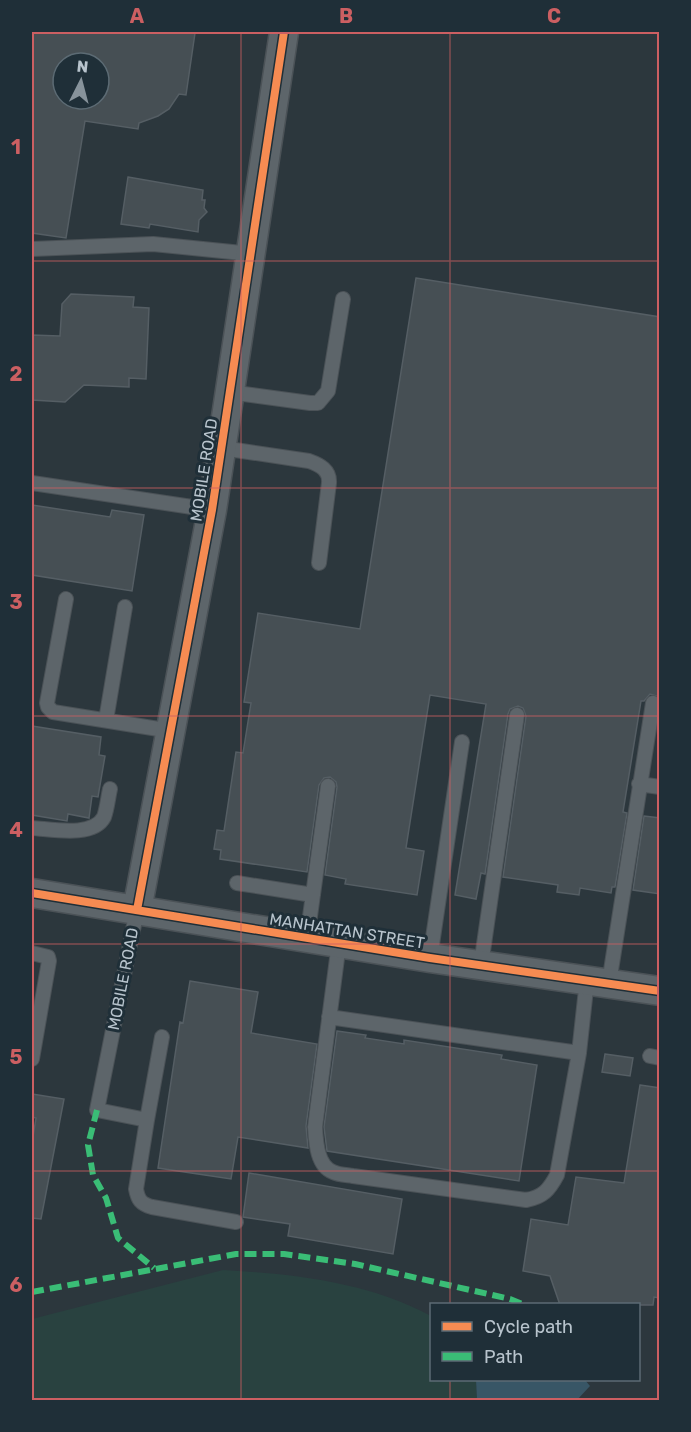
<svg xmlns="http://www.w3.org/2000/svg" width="691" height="1432" font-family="Rubik,sans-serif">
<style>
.green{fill:#294240}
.water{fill:#385666}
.building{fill:#464f54;stroke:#555e64;stroke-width:1.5;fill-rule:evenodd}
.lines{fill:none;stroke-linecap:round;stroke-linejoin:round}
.service-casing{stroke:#4b5257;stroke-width:16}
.minor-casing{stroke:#4b5257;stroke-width:31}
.service{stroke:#5d656a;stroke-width:14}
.minor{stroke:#5d656a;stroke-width:28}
.quiet{stroke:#3abd76;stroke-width:6;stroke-dasharray:12 6;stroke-linecap:butt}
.cycleway-casing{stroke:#1f2f38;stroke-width:11}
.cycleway{stroke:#f68b52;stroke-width:8}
.grid{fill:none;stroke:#cc5f62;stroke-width:1.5;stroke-opacity:0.55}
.labels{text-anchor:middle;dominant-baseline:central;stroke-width:6;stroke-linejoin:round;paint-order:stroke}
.street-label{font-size:16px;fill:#b8c4cd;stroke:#1f2f38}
.neatline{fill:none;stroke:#cc5f62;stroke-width:2}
.grid-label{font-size:20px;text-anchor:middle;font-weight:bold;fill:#cc5f62}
</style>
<rect width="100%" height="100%" fill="#2c373d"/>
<path class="green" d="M 223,1270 C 293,1274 368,1282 431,1316 L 432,1380 L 476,1380 L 477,1400 L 32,1400 L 32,1319 Z"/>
<path class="water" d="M 476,1380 L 585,1380 L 590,1386 L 577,1400 L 477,1400 Z"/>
<path class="building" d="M 32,32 L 184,32 L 195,33 L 186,95 L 179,94 L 169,109 L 158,116 L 139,123 L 138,129 L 85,121 L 66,238 L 32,233 ZM 63,63 L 99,63 L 99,99 L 63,99 Z
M 128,177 L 203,190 L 202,200 L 205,200 L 204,208 L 207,212 L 199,220 L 198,232 L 150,224 L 149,228 L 121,224 Z
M 416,278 L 660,317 L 660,697 L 650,694 L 644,701 L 641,701 L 623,812 L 627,813 L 615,887 L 612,887 L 611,893 L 580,888 L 579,895 L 557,892 L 558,885 L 503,877 L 526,716 L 523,708 L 518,706 L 510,709 L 508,714 L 485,874 L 481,873 L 476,899 L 455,895 L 486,704 L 430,695 L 406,848 L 424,851 L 417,895 L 345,884 L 346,879 L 325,875 L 337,787 L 336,782 L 330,777 L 324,778 L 319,785 L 307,872 L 220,859 L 221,850 L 214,849 L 217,830 L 224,831 L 236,752 L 243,753 L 251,703 L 244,702 L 258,613 L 360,629 Z
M 71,294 L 134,297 L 133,307 L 149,308 L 146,379 L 129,378 L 129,387 L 84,385 L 65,402 L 32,400 L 32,335 L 60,336 L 62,304 Z
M 32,505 L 110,517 L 112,510 L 144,515 L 132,591 L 32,575 Z
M 32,726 L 101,737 L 99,755 L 105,756 L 98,797 L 92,796 L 89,818 L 68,814 L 67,821 L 32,815 Z
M 644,816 L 660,818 L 660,894 L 633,890 Z
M 190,981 L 258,992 L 251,1033 L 317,1044 L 306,1126 L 308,1148 L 238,1137 L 231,1179 L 158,1168 L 180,1022 L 183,1023 Z
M 337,1031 L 366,1035 L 365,1038 L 404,1044 L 404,1040 L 502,1055 L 501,1059 L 537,1065 L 519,1181 L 327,1151 L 324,1127 Z
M 605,1054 L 633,1058 L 630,1076 L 602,1072 Z
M 640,1085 L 660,1088 L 660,1298 L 654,1297 L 653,1305 L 560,1305 L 550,1276 L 523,1271 L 531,1219 L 568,1225 L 576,1177 L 624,1183 Z
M 32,1094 L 64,1099 L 41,1219 L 32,1218 L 32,1143 L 36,1118 L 32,1117 Z
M 249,1173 L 402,1199 L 393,1254 L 288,1236 L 290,1224 L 243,1217 Z"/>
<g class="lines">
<g class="service-casing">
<path id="service" d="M 32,249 L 153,244 L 252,254
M 229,392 L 310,403 L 318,403 L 328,391 L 343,299
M 222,448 L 309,461 C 320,465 330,470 329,483 L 319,563
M 32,483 L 212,510
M 66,599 L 47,703 L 48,707 L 53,712 L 171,731
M 106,720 L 125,607
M 639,784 L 660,787
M 32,828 C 51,829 93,838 104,817 C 107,809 108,798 110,789
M 237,883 L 313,895
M 137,910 L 97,1110 L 147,1120 L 162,1037
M 307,938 L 328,786
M 339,943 L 315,1127 C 316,1142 317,1166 333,1172 C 339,1175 347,1175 353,1176 L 526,1200 C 543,1197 549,1190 557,1175 L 579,1053 L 587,980
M 32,953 L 48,957 L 49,961 L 32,1059
M 430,958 L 462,742
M 481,965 L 517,715
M 609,983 L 653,703
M 329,1017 L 579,1053
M 650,1056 L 660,1058
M 147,1120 L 136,1189 C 138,1200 141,1204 152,1207 L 236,1222"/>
</g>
<g class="minor-casing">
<path id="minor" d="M 32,893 L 430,958 L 660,991
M 137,910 L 212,510 L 284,32"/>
</g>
<use href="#service" class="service"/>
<use href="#minor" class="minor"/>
<path class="quiet" d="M 97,1110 L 88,1145 L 93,1175 L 106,1198 L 118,1238 L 154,1268
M 32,1292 L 236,1254 L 284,1254 L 355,1264 L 510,1299 L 522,1304"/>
<g class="cycleway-casing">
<path id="cycleway" d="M 32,893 L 430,958 L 660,991
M 137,910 L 212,510 L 284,32"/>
</g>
<use href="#cycleway" class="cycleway"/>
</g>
<path class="grid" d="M 241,32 L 241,1400M 450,32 L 450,1304M 32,261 L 660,261M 32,488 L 660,488M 32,716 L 660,716M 32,944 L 660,944M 32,1171 L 660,1171M 450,1380 L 450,1400"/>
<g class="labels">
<g class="street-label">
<text transform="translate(204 470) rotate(-81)">MOBILE ROAD</text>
<text transform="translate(347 931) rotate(9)">MANHATTAN STREET</text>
<text transform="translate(123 979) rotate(-79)">MOBILE ROAD</text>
</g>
</g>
<rect width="691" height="1432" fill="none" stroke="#1f2f38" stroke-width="66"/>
<rect x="430" y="1303" width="210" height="78" fill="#1f2f38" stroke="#5c6b74" stroke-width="1.5"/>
<rect x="442" y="1322" width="30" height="9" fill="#f68b52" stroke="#5c6b74" stroke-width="1.5"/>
<text x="484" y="1333" font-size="18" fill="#b8c4cd">Cycle path</text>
<rect x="442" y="1352" width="30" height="9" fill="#3abd76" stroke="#5c6b74" stroke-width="1.5"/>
<text x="484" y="1363" font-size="18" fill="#b8c4cd">Path</text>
<g transform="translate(81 81) rotate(6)"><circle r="28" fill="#1f2f38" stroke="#5c6b74" stroke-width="1.5"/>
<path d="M0-4.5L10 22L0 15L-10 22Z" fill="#87939b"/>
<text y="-9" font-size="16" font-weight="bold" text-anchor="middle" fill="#b8c4cd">N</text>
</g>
<rect x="33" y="33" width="625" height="1366" class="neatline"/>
<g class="grid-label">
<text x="137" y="23">A</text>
<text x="346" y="23">B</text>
<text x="554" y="23">C</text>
<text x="16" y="154">1</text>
<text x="16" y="381">2</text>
<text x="16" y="609">3</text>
<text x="16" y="837">4</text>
<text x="16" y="1064">5</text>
<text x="16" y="1292">6</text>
</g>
</svg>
